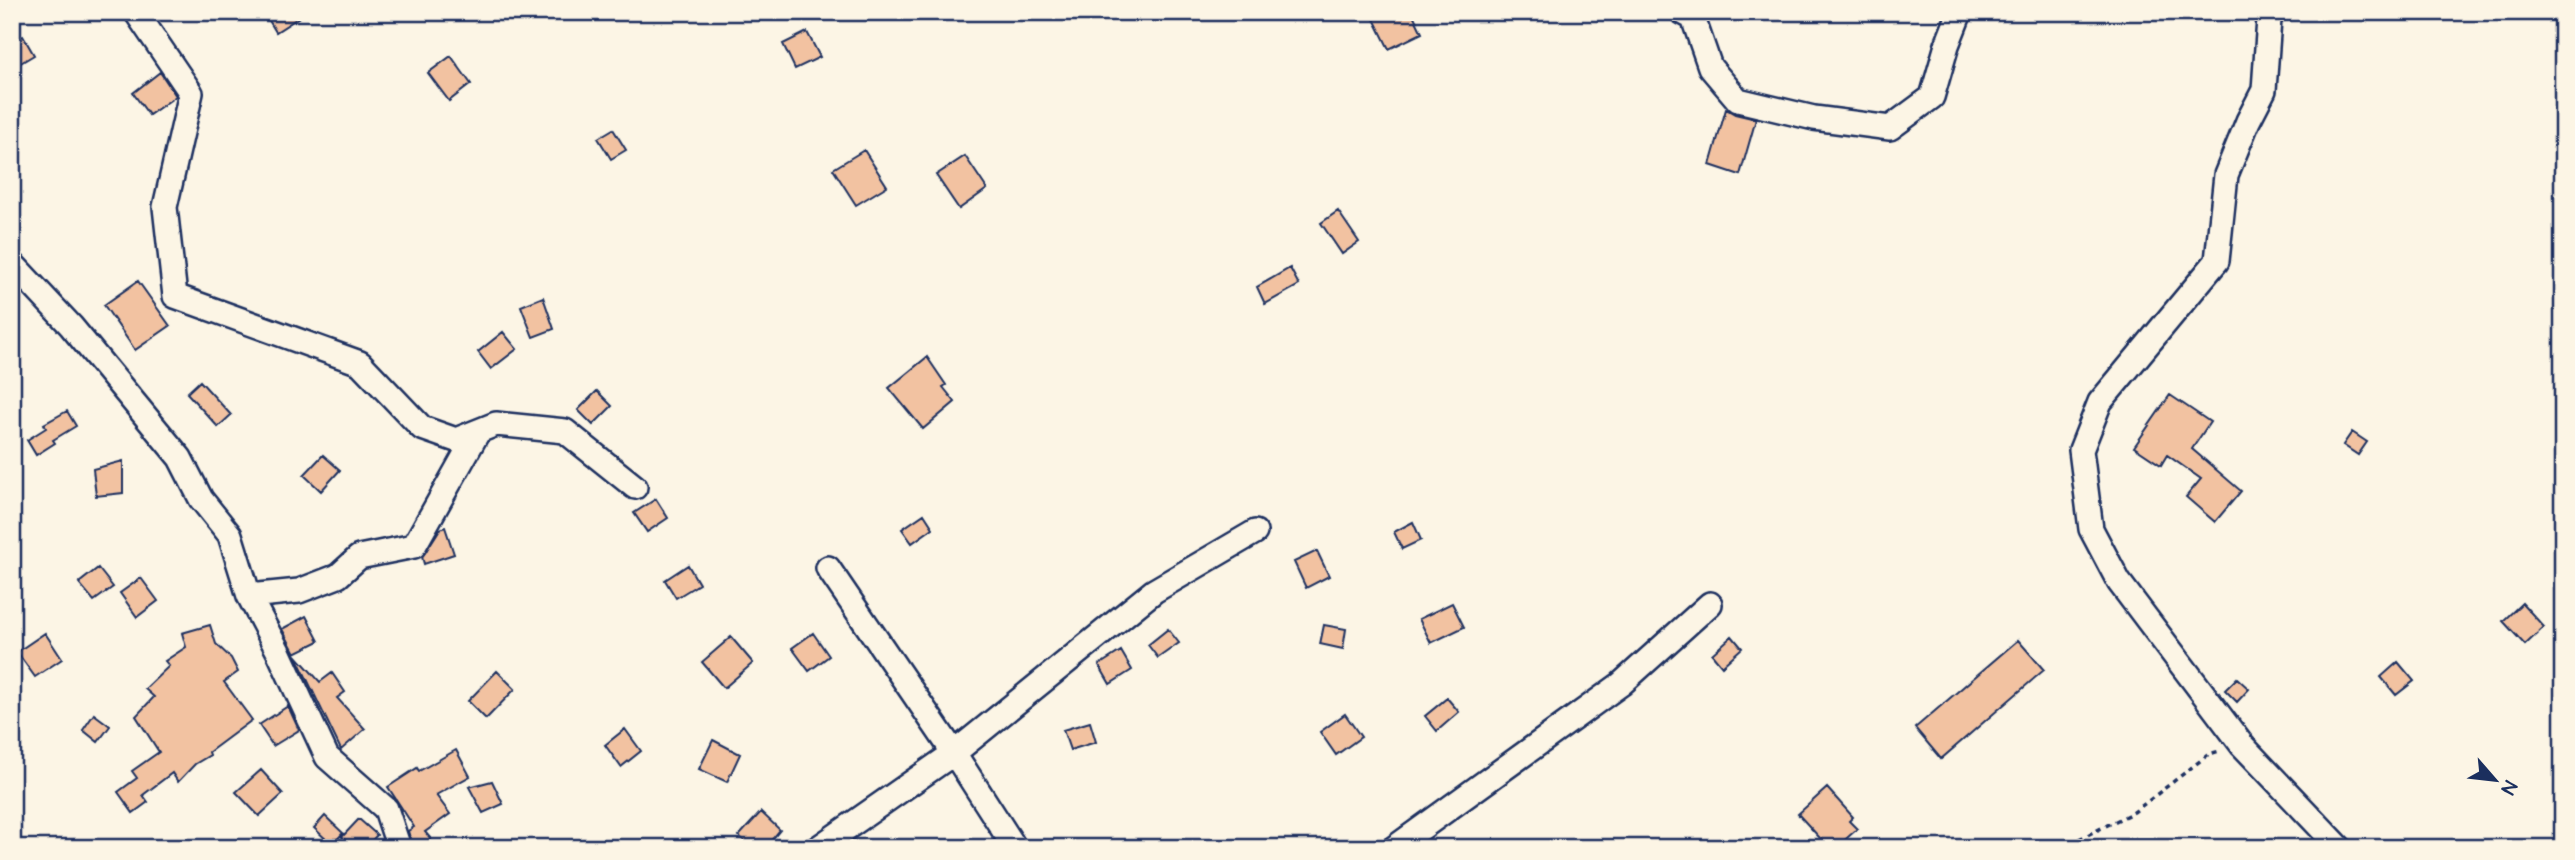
<svg xmlns="http://www.w3.org/2000/svg" width="2575" height="860" font-family="'Architects Daughter',sans-serif">
<style>
.building{fill:#f2c2a1;stroke:#1b2f5e;stroke-width:2}
.lines{fill:none;stroke-linecap:round;stroke-linejoin:round}
.minor-casing{stroke:#1b2f5e;stroke-width:28}
.path{stroke:#1b2f5e;stroke-width:3.5;stroke-dasharray:5 5;stroke-linecap:butt}
.minor{stroke:#fcf5e5;stroke-width:23}
</style>
<rect width="100%" height="100%" fill="#fcf5e5"/>
<filter id="ink" filterUnits="userSpaceOnUse"><feTurbulence type="fractalNoise" baseFrequency=".0143" numOctaves="2"/><feDisplacementMap in="SourceGraphic" scale="14" xChannelSelector="R" yChannelSelector="G"/><feConvolveMatrix kernelMatrix="1 2 1 2 8 2 1 2 1" color-interpolation-filters="sRGB"/></filter>
<g filter="url(#ink)">
<path class="building" d="M 264,12 L 307,12 L 276,32 Z
M 1388,12 L 1412,12 L 1422,33 L 1389,49 L 1374,19 Z
M 807,32 L 820,57 L 795,69 L 783,44 Z
M 23,36 L 34,55 L 12,68 L 12,42 Z
M 451,56 L 471,84 L 449,101 L 428,73 Z
M 160,72 L 176,96 L 149,115 L 133,93 Z
M 1726,109 L 1735,114 L 1756,119 L 1740,175 L 1710,165 Z
M 613,129 L 626,150 L 611,159 L 598,138 Z
M 864,150 L 887,186 L 856,205 L 833,169 Z
M 965,156 L 987,189 L 959,209 L 936,175 Z
M 1338,211 L 1359,242 L 1342,254 L 1321,223 Z
M 1290,268 L 1299,285 L 1265,304 L 1257,287 Z
M 138,281 L 170,326 L 135,350 L 104,305 Z
M 543,297 L 554,329 L 533,337 L 521,306 Z
M 503,332 L 517,349 L 491,369 L 478,352 Z
M 927,357 L 946,385 L 943,387 L 955,402 L 923,429 L 889,388 Z
M 200,381 L 231,415 L 218,427 L 187,393 Z
M 597,391 L 612,406 L 593,425 L 578,410 Z
M 2170,395 L 2210,422 L 2192,449 L 2241,491 L 2215,522 L 2186,497 L 2201,479 L 2167,455 L 2161,465 L 2134,447 Z
M 67,411 L 76,426 L 53,440 L 55,443 L 36,455 L 27,440 L 46,428 L 44,424 Z
M 2352,432 L 2367,442 L 2358,455 L 2343,445 Z
M 323,455 L 340,470 L 321,491 L 304,475 Z
M 123,461 L 123,493 L 96,496 L 93,469 Z
M 656,499 L 668,518 L 647,532 L 634,513 Z
M 924,514 L 933,528 L 912,543 L 902,529 Z
M 1413,522 L 1421,540 L 1402,549 L 1394,532 Z
M 445,527 L 454,554 L 424,564 L 422,557 L 440,529 Z
M 1317,551 L 1329,576 L 1306,588 L 1294,562 Z
M 688,565 L 699,584 L 676,598 L 665,580 Z
M 98,568 L 113,587 L 94,601 L 79,583 Z
M 141,578 L 158,601 L 137,617 L 120,593 Z
M 1452,603 L 1464,627 L 1431,643 L 1419,619 Z
M 2522,603 L 2544,627 L 2525,645 L 2503,621 Z
M 306,616 L 319,641 L 295,653 L 282,629 Z
M 210,625 L 216,644 L 231,658 L 238,672 L 224,682 L 252,720 L 209,752 L 210,755 L 195,764 L 178,782 L 172,773 L 143,795 L 148,802 L 133,813 L 118,792 L 137,778 L 132,771 L 159,752 L 136,716 L 154,697 L 145,689 L 169,666 L 165,661 L 186,647 L 182,633 Z
M 1324,625 L 1346,629 L 1343,649 L 1320,644 Z
M 1168,629 L 1179,643 L 1158,658 L 1148,645 Z
M 45,633 L 62,659 L 35,677 L 17,652 Z
M 813,633 L 829,656 L 809,671 L 792,648 Z
M 1732,636 L 1742,648 L 1722,666 L 1712,654 Z
M 731,637 L 753,663 L 724,688 L 702,662 Z
M 2018,640 L 2044,670 L 1941,759 L 1915,728 Z
M 1121,651 L 1132,670 L 1110,684 L 1099,665 Z
M 295,654 L 320,682 L 332,673 L 345,692 L 337,698 L 365,729 L 341,750 Z
M 2398,662 L 2414,681 L 2396,695 L 2381,677 Z
M 497,671 L 515,689 L 486,719 L 468,701 Z
M 2237,678 L 2249,689 L 2237,702 L 2225,690 Z
M 1447,698 L 1459,712 L 1437,731 L 1425,716 Z
M 288,706 L 299,730 L 273,746 L 259,725 Z
M 94,714 L 110,726 L 98,742 L 83,730 Z
M 1345,714 L 1361,737 L 1336,755 L 1320,732 Z
M 1090,722 L 1096,742 L 1070,750 L 1063,730 Z
M 625,729 L 641,751 L 621,767 L 605,745 Z
M 713,740 L 740,754 L 727,782 L 699,769 Z
M 456,750 L 470,776 L 436,795 L 450,814 L 425,832 L 431,839 L 421,848 L 413,848 L 408,831 L 414,827 L 388,787 L 417,768 L 419,771 Z
M 261,770 L 283,794 L 259,816 L 236,792 Z
M 492,781 L 503,804 L 483,813 L 469,787 Z
M 1827,788 L 1853,817 L 1849,821 L 1857,829 L 1836,848 L 1829,848 L 1798,814 Z
M 761,812 L 780,830 L 765,848 L 752,848 L 739,836 Z
M 325,816 L 343,833 L 332,845 L 314,828 Z
M 359,819 L 377,835 L 365,848 L 353,848 L 342,837 Z"/>
<g class="lines">
<g class="minor-casing">
<path id="minor" d="M 136,12 L 191,93 L 165,207 L 175,296 L 360,363 L 422,428 L 456,440 L 496,424 L 565,431 L 635,487
M 1682,12 L 1693,18 L 1710,67 L 1738,100 L 1814,118 L 1890,128 L 1932,97 L 1947,45 L 1960,12
M 2274,12 L 2269,19 L 2264,90 L 2248,121 L 2226,175 L 2217,261 L 2100,402 L 2081,450 L 2091,529 L 2119,582 L 2242,745 L 2340,848
M 12,263 L 71,326 L 180,458 L 201,499 L 230,535 L 249,596 L 299,591 L 338,576 L 359,557 L 414,546 L 478,432
M 828,568 L 954,753 L 1015,848
M 249,596 L 278,651 L 327,757 L 386,809 L 399,848
M 818,848 L 954,753 L 1154,591 L 1255,532
M 1394,848 L 1621,684 L 1710,604"/>
</g>
<path class="path" d="M 2061,848 L 2134,812 L 2209,754 L 2220,751"/>
<use href="#minor" class="minor"/>
</g>
</g>
<rect width="2575" height="860" fill="none" stroke="#fcf5e5" stroke-width="42"/>
<rect x="21" y="21" width="2533" height="818" fill="none" stroke="#1b2f5e" stroke-width="2.5" filter="url(#ink)"/>
<g transform="translate(2495 780) rotate(118)" stroke="#fcf5e5" stroke-width="5" paint-order="stroke">
<path d="M0-5L12 26L0 18L-12 26Z" fill="#1b2f5e"/>
<text y="-10" font-size="19" font-weight="bold" text-anchor="middle" fill="#1b2f5e">N</text>
</g>
</svg>
